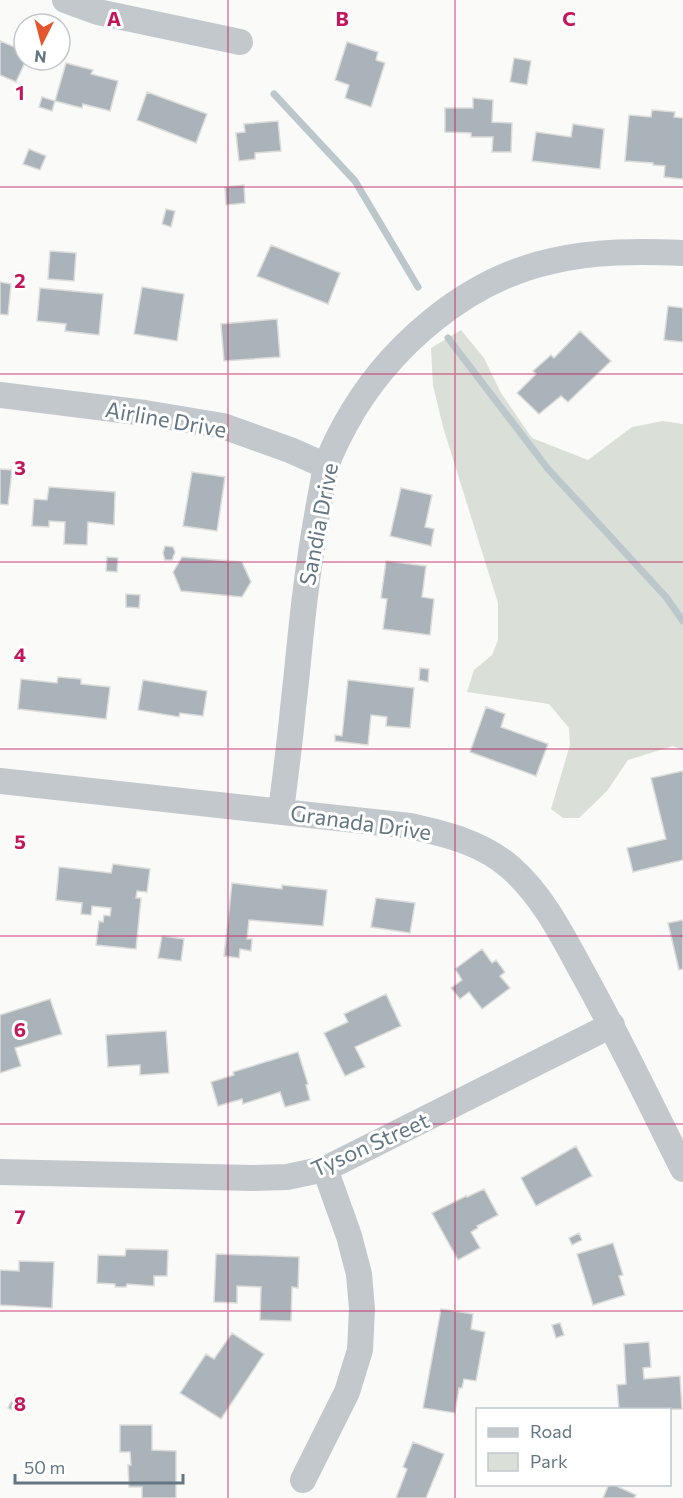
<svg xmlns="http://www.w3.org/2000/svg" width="683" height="1498" font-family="Commissioner,sans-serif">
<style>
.green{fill:#dadfd7}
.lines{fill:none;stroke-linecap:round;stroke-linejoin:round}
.stream{stroke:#bbc7cb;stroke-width:7}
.building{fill:#aab3b9;stroke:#dcdcda;stroke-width:1.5}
.minor{stroke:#c3c8cc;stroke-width:26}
.grid{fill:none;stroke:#c2185b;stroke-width:1.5;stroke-opacity:0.55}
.labels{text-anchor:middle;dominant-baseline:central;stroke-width:6;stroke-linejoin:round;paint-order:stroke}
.street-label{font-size:22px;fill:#657683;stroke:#fff}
.grid-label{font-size:20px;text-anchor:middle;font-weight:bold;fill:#c2185b;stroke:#fff;stroke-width:6;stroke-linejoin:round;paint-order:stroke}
</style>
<rect width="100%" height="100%" fill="#fafaf8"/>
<path class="green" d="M 461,330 L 484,358 L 501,393 L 532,438 L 588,460 L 632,427 L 663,421 L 683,424 L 683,750 L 673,746 L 628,760 L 607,791 L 579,818 L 563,818 L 551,809 L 570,745 L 569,728 L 549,704 L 467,692 L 474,670 L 492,655 L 498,640 L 498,603 L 443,427 L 433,385 L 431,348 Z"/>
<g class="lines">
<path class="stream" d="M 274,94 L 355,181 L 418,287
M 448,338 L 548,469 L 666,597 L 683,621"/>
</g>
<path class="building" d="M 0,41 L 24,51 L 24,60 L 26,60 L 16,82 L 0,75 Z
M 347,42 L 378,52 L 376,60 L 385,63 L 371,107 L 345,98 L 349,85 L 335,80 Z
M 514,58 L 531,61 L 527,85 L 510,82 Z
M 66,63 L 93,70 L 91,74 L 118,81 L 110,111 L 83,104 L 82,108 L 55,101 Z
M 147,92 L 207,114 L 196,143 L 137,120 Z
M 42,97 L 55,101 L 52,111 L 39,107 Z
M 473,98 L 493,100 L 492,122 L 512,123 L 511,152 L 492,152 L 493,137 L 471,137 L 471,133 L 445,132 L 445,108 L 473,108 Z
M 652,110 L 675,112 L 674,117 L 683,118 L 683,179 L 664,177 L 665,166 L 653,165 L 653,163 L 625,161 L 629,115 L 651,117 Z
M 278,121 L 281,151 L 255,153 L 255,159 L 239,161 L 236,133 L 245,132 L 244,124 Z
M 573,124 L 604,129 L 600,169 L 532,161 L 536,132 L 571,137 Z
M 29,149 L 46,156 L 40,170 L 23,164 Z
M 244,185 L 245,203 L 226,205 L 225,187 Z
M 166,209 L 175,211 L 171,227 L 162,224 Z
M 271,245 L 340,273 L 328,304 L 257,276 Z
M 50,251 L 76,253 L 74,281 L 48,279 Z
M 0,282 L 11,284 L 8,315 L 0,314 Z
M 142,287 L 184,294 L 177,341 L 134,334 Z
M 40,288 L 103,294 L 99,335 L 65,331 L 66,324 L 37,321 Z
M 668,306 L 683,308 L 683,342 L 664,340 Z
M 277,319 L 280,357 L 224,361 L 221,324 Z
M 580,331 L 611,361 L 568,402 L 561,396 L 539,414 L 517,393 L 536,374 L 533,371 L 551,355 L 554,358 Z
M 0,469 L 12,470 L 8,505 L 0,504 Z
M 192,472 L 225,477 L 217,531 L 183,526 Z
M 49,487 L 115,492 L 114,525 L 88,522 L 87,545 L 64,544 L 65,522 L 49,521 L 49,527 L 32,526 L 34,499 L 47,500 Z
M 401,488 L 432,495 L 425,527 L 434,529 L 431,546 L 390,536 Z
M 165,546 L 173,547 L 175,552 L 172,560 L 165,560 L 163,553 Z
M 107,557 L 118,558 L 117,572 L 106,571 Z
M 182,557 L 242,562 L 251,582 L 242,597 L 181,591 L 173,572 Z
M 386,561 L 426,566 L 422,597 L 434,599 L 430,635 L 383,629 L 387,599 L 381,598 Z
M 126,594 L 140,595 L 139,608 L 126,607 Z
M 420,668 L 429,669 L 428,682 L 419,680 Z
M 58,677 L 81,679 L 81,684 L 110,687 L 106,719 L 18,709 L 21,679 L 57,683 Z
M 143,680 L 207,691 L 203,716 L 180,713 L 179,717 L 138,710 Z
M 348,680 L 414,688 L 410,728 L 386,726 L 387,717 L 371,715 L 368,745 L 335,741 L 335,735 L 342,736 Z
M 486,707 L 505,714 L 501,727 L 548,744 L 536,776 L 470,752 Z
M 683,771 L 683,860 L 633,872 L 627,848 L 666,839 L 651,778 Z
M 113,864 L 150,869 L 147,892 L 137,891 L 136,898 L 141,898 L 136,949 L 96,945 L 99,921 L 103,922 L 104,915 L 110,916 L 111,908 L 92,906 L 91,915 L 81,914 L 82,903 L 56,900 L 59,867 L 111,873 Z
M 232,883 L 282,889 L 282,885 L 327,890 L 323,926 L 249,920 L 247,939 L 252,939 L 251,951 L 240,949 L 239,958 L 224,956 Z
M 376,898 L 415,903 L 410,933 L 371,927 Z
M 683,920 L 683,969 L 679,970 L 668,923 Z
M 162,936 L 184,939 L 181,961 L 158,958 Z
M 482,949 L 492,963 L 496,960 L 505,972 L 500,976 L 510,988 L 482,1009 L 469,992 L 460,999 L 451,988 L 462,980 L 455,969 Z
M 386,994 L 401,1026 L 355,1047 L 365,1067 L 345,1076 L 324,1033 L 348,1022 L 344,1014 Z
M 50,999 L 62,1034 L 15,1048 L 21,1066 L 0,1073 L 0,1015 Z
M 166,1031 L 169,1073 L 140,1075 L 140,1065 L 108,1067 L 106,1035 Z
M 298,1052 L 308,1084 L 306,1085 L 310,1100 L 285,1107 L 280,1092 L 243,1104 L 242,1099 L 218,1106 L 211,1082 L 234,1075 L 233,1072 Z
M 576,1146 L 592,1176 L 536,1206 L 521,1178 Z
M 484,1189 L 498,1215 L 477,1226 L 478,1228 L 471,1232 L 480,1248 L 458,1260 L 432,1213 L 466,1196 L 467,1197 Z
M 579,1233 L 582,1240 L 572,1245 L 569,1238 Z
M 613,1243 L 623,1275 L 619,1276 L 625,1295 L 593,1305 L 577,1254 Z
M 126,1249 L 168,1250 L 167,1276 L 154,1276 L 154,1286 L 127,1284 L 126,1287 L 115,1287 L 115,1284 L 97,1283 L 98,1255 L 125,1256 Z
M 216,1254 L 299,1257 L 298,1288 L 292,1287 L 291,1321 L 260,1320 L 261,1287 L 237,1286 L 237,1303 L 214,1302 Z
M 19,1261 L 54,1262 L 52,1308 L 0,1305 L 0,1270 L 19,1271 Z
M 441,1309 L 473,1314 L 471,1329 L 485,1332 L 476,1381 L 464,1379 L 462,1388 L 459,1388 L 455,1413 L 423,1408 Z
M 560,1323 L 564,1335 L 556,1338 L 552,1325 Z
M 232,1333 L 264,1354 L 221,1419 L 180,1393 L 206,1354 L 214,1359 Z
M 649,1342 L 651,1367 L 643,1368 L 644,1379 L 680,1376 L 682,1409 L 619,1410 L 617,1385 L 626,1384 L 624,1344 Z
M 15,1395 L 26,1401 L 20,1414 L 8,1408 Z
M 120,1425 L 152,1425 L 152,1450 L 176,1451 L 176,1498 L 142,1498 L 142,1487 L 129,1487 L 128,1465 L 131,1465 L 130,1452 L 120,1452 Z
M 413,1442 L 444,1454 L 426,1498 L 396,1498 L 407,1469 L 403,1467 Z
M 609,1484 L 612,1484 L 636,1495 L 634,1498 L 603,1498 Z"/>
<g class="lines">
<path class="minor" d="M 65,0 L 98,12 L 240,42
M 0,395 L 145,413 L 223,426 L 290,450 L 326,466
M 0,781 L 410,826 C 446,834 483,843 511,868 C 544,897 564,939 585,977 C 620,1040 651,1105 683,1169
M 281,812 C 285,777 290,743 293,708 C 299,659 302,609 310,560 C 313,537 317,515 321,493 C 323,484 324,475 326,466 C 331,452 338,438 345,425 C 387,348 465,280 552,261 C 595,251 639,251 683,253
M 0,1172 L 252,1178 L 287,1177 L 325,1169 L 612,1025
M 303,1480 L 347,1392 L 360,1350 L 362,1309 L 359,1274 L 349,1236 L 325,1169"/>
</g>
<path class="grid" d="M 228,0 L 228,1498M 455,0 L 455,1498M 0,187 L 683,187M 0,374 L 683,374M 0,562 L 683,562M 0,749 L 683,749M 0,936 L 683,936M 0,1124 L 683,1124M 0,1311 L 683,1311"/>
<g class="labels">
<g class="street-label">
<text transform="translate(166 419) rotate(10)">Airline Drive</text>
<text transform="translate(318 524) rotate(-79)">Sandia Drive</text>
<text transform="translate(361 822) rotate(8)">Granada Drive</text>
<text transform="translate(370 1144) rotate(-24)">Tyson Street</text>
</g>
</g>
<g class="grid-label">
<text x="114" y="26">A</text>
<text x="342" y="26">B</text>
<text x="569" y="26">C</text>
<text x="20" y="100">1</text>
<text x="20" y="288">2</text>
<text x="20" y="475">3</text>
<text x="20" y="662">4</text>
<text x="20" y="849">5</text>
<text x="20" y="1037">6</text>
<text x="20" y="1224">7</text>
<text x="20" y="1411">8</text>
</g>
<rect x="476" y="1408" width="195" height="78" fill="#ffffff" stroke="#c1c8cd" stroke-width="1.5"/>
<rect x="488" y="1428" width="30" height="9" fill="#c3c8cc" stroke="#c1c8cd" stroke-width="1.5"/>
<text x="530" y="1438" font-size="18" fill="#657683">Road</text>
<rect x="488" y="1453" width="30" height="18" fill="#dadfd7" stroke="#c1c8cd" stroke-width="1.5"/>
<text x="530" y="1468" font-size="18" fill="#657683">Park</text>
<g transform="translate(42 42) rotate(186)"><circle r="28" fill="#ffffff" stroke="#c1c8cd" stroke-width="1.5"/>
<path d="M0-4.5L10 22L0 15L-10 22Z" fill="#e4572e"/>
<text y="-9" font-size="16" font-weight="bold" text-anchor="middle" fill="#657683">N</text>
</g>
<path d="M15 1474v9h168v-9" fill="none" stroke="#657683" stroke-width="3"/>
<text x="24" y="1474" font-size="18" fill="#657683" stroke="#ffffff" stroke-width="4.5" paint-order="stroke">50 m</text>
</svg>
